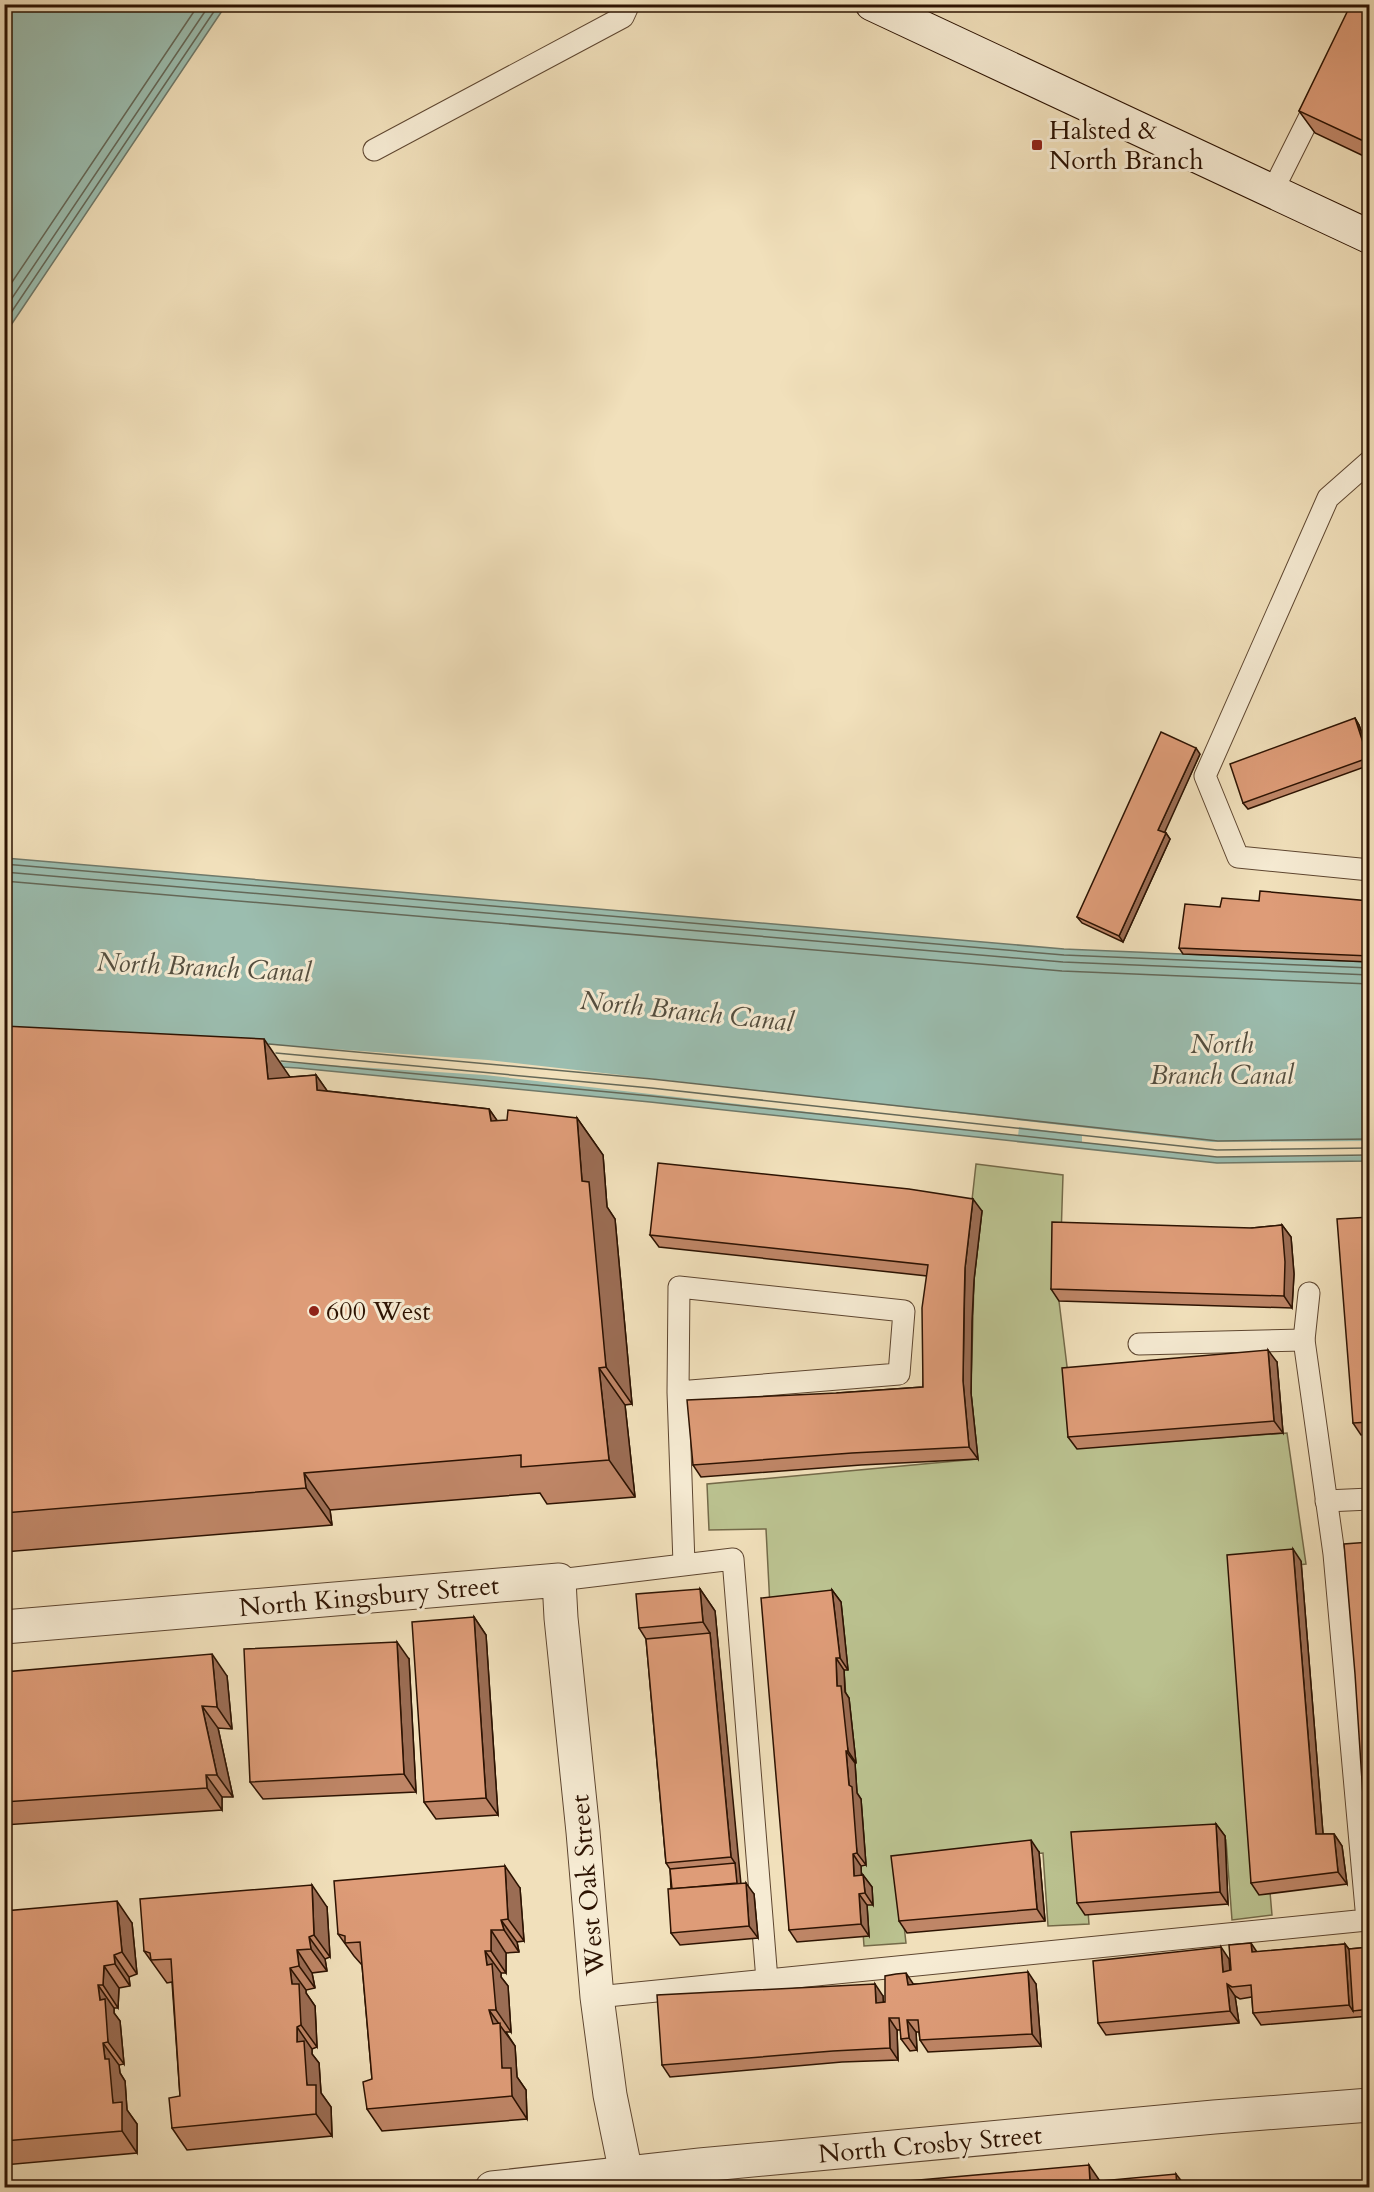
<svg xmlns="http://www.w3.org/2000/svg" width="1374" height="2192" font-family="Cardo,serif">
<rect width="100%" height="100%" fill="#f1e0bb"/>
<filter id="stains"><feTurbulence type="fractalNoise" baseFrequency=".00333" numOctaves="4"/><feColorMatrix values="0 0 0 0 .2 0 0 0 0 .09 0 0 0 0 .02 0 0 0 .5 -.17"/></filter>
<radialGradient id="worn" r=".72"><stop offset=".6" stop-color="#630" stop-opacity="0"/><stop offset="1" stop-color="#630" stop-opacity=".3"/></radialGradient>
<!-- green -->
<polygon fill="#bbc290" stroke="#746a49" stroke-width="1.5" points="976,1164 1063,1175 1059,1301 1077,1448 1287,1433 1306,1564 1242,1571 1272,1915 1232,1920 1226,1840 1083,1846 1089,1924 1048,1926 1043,1853 897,1863 906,1943 864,1946 839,1601 770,1607 766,1529 709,1530 707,1484 977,1459 971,1393 974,1280 971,1209"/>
<!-- water -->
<g fill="#9bbdaf" stroke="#6f796a" stroke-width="1.5">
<polygon points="5,4 226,5 5,334 4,5"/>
<polygon points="5,858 1064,949 1369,962 1369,1161 1217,1163 650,1102 298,1068 36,1053 5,1056"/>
</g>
<!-- pier -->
<polygon fill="#f1e0bb" points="34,1028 488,1060 1211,1142 1369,1141 1369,1156 1211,1157 1082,1142 1082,1135 1019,1127 1018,1136 485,1075 42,1047"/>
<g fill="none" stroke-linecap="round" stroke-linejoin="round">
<!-- shore -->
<g stroke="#646858" stroke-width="1.5">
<polyline points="4,294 199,4"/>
<polyline points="4,310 210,4"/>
<polyline points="4,323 219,4"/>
<polyline points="4,864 1064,955 1370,968"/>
<polyline points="4,872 1063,962 1370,975"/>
<polyline points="4,881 1062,971 1370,984"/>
<polyline points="269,1044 652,1079 1218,1141 1370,1139"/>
<polyline points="276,1053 651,1088 1217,1150 1370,1148"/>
<polyline points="281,1061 651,1096 1217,1157 1370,1155"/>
</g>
<!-- service casing -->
<g stroke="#5e4630" stroke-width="23">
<g id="service">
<polyline points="374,150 623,17 629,4"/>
<polyline points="1272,192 1320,96"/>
<polyline points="1370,461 1328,498 1205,776 1238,857 1370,870"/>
<polyline points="1139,1344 1304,1340"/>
<polyline points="678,1392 899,1374 904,1311 679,1287 678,1392 684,1564"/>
<polyline points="1326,1501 1370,1499"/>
<polyline points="559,1580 733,1559 767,1980"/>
<polyline points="597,1997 1367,1920 1334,1554 1304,1340 1309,1293"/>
</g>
</g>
<!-- minor casing -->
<g stroke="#5e4630" stroke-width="35">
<g id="minor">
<polyline points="4,1627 559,1580 561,1618 583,1832 597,1997 610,2095 629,2188"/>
<polyline points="492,2188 700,2165 1214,2117 1370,2105"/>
</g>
</g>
<!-- secondary casing -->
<g stroke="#2d1302" stroke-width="35">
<polyline id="secondary" points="872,4 1370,237"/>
</g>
<!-- service -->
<use href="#service" stroke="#f6ebd3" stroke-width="21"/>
<!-- minor -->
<use href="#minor" stroke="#f6ebd3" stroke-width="33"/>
<!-- secondary -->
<use href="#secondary" stroke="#f6ebd3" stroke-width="33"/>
</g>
<!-- wall -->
<g fill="#bf8667" stroke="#2d1302" stroke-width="1.5">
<polygon points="1370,4 1370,159 1315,133 1299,111"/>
<polygon points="1355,718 1359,725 1370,756 1370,765 1248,809 1243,803"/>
<polygon points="1200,754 1164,832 1166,833 1170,839 1123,942 1082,923 1077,917"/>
<polygon points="1259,901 1370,901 1370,962 1183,954 1179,948 1220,907"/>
<polygon points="4,1026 290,1077 316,1075 327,1091 489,1109 497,1121 577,1118 603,1155 607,1207 615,1219 632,1404 625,1405 635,1497 547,1504 540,1493 330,1510 332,1525 4,1552"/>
<polygon points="982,1211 974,1280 972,1321 971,1393 978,1459 861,1465 701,1477 693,1465 837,1393 923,1387 927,1276 659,1247 650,1235"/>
<polygon points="1370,1217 1370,1434 1361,1435 1353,1423"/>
<polygon points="1282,1225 1291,1237 1294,1274 1292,1308 1059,1301 1051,1289 1252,1228"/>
<polygon points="1277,1362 1283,1433 1077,1449 1068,1437"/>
<polygon points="1301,1561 1323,1834 1334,1834 1342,1846 1347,1884 1259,1895 1251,1883"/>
<polygon points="700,1589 715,1611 740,1883 754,1894 758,1938 680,1945 671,1933 671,1889 670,1869 666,1863 646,1639 639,1628"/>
<polygon points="832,1590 841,1602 848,1670 844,1670 845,1692 849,1698 856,1763 855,1763 857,1793 861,1799 866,1865 861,1866 861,1875 863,1875 872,1887 873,1905 867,1905 869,1936 797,1942 789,1930"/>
<polygon points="474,1617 486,1635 498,1815 436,1819 424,1802"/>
<polygon points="409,1659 416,1792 263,1799 250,1782"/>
<polygon points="4,1672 227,1676 232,1729 218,1728 233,1797 222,1797 222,1810 4,1825"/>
<polygon points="1216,1824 1225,1836 1228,1904 1085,1915 1077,1903"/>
<polygon points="1039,1852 1045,1921 907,1933 899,1921"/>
<polygon points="520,1888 524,1941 517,1942 519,1952 506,1953 506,1973 501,1973 501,1977 508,1986 511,2032 506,2032 515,2046 517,2077 526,2090 527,2119 382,2131 367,2109 372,2079 362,1965 354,1956 338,1934"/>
<polygon points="327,1907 330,1957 325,1959 327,1971 312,1973 315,1988 306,1990 306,1993 315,2006 317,2047 312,2049 312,2054 319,2063 321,2093 331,2107 332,2136 187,2150 172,2128 180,2096 172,1982 167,1983 144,1951"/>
<polygon points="4,1911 132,1923 137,1974 129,1977 130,1986 119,1988 118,2008 114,2008 114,2013 120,2021 124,2064 119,2065 120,2073 125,2081 127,2110 137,2124 137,2153 4,2165"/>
<polygon points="1345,1944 1349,1949 1370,1947 1370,2016 1261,2025 1253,2013 1252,1997 1240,1999 1235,1996 1239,2023 1106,2035 1098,2023 1229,1959 1230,1971 1257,1952"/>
<polygon points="914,1984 1036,1984 1041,2046 928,2052 920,2040 919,2032 916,2032 917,2050 910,2051 901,2039 901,2030 897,2030 898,2060 842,2062 670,2077 662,2065 883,1996 883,2002 885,2002"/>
</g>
<!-- shaded-wall -->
<g fill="#9b6d54" stroke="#2d1302" stroke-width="1.5">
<polygon points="1355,718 1359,725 1370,756 1370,761 1368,758"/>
<polygon points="1196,748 1200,754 1163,836 1158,830"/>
<polygon points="1166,833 1170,839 1123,942 1119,936"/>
<polygon points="264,1039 290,1077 294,1116 268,1079"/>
<polygon points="316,1075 342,1112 317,1090"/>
<polygon points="489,1109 515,1146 491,1121"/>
<polygon points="577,1118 603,1155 607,1207 615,1219 632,1404 606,1367 582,1181"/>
<polygon points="973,1199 982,1211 974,1280 972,1321 971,1393 978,1459 969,1447 963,1381 965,1268"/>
<polygon points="1282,1225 1291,1237 1294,1274 1292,1308 1284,1296"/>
<polygon points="1268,1350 1277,1362 1283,1433 1274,1421"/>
<polygon points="599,1368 625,1405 635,1497 609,1460"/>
<polygon points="304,1473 330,1510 332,1525 306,1488"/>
<polygon points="1293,1549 1301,1561 1324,1846 1316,1834"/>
<polygon points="700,1589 715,1611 742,1895 737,1889 735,1863 731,1857 710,1633 703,1622"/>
<polygon points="832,1590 841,1602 848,1670 840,1658"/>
<polygon points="474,1617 486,1635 498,1815 486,1798"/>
<polygon points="397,1642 409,1659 416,1792 404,1774"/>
<polygon points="212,1654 227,1676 232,1729 217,1707"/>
<polygon points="836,1658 844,1670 845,1692 849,1698 856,1763 848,1751 837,1686"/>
<polygon points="202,1706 218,1728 233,1797 217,1775"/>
<polygon points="846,1751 855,1763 857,1793 861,1799 866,1865 857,1853 849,1785"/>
<polygon points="206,1775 222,1797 222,1810 207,1788"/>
<polygon points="1216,1824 1225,1836 1228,1904 1220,1892"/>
<polygon points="1334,1834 1342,1846 1347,1884 1338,1872"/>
<polygon points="1031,1840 1039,1852 1045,1921 1037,1909"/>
<polygon points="853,1854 861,1866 862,1888 854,1876"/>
<polygon points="505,1866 520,1888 524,1941 508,1919"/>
<polygon points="863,1875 872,1887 873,1905 865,1893"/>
<polygon points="746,1883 754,1894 758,1938 749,1926"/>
<polygon points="312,1885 327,1907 330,1957 314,1935"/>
<polygon points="859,1894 867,1905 869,1936 861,1924"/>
<polygon points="117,1901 132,1923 137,1974 122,1952"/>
<polygon points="501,1920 517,1942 519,1952 504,1930"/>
<polygon points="491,1930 506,1953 506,1973 491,1951"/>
<polygon points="309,1937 325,1959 327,1971 311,1949"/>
<polygon points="1251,1943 1259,1955 1252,1952"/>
<polygon points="1345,1944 1353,1955 1353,2011 1349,2005"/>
<polygon points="1221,1947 1229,1959 1231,1984 1223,1972"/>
<polygon points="297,1950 312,1973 315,1988 299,1966"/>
<polygon points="485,1951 501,1973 501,1977 508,1986 511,2032 496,2010 487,1965"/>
<polygon points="114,1955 129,1977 130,1986 115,1964"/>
<polygon points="104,1966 119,1988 118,2008 103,1985"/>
<polygon points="290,1968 306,1990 306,1993 315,2006 317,2047 301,2025 292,1984"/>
<polygon points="1028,1972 1036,1984 1041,2046 1032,2034"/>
<polygon points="906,1973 914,1985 908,1985"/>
<polygon points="875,1984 883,1996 884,2015 876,2003"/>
<polygon points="1227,1984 1235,1996 1239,2023 1230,2011"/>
<polygon points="98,1985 114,2008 114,2013 120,2021 124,2064 108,2042 100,2000"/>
<polygon points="489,2010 515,2046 517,2077 526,2090 527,2119 512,2096 502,2068"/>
<polygon points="889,2018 897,2030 898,2060 890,2048"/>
<polygon points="907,2020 916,2032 917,2050 909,2038"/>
<polygon points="297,2027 312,2049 312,2054 319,2063 321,2093 331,2107 332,2136 316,2114 307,2085 297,2042"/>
<polygon points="103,2043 119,2065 120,2073 125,2081 127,2110 137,2124 137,2153 122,2131 113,2103 105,2059"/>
<polygon points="1089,2165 1104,2187 1090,2182"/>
<polygon points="1176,2174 1186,2187 1177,2187"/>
</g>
<!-- building -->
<g fill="#de9c78" stroke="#2d1302" stroke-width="1.5">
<polygon points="1351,4 1370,4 1370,144 1299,111"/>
<polygon points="1355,718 1368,758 1243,803 1230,764"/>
<polygon points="1161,732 1196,748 1158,830 1166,833 1119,936 1077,917"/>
<polygon points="1260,891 1370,901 1370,956 1179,948 1185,904 1220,907 1222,898 1259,901"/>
<polygon points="4,1026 264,1039 268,1079 316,1075 317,1090 489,1109 491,1121 507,1120 508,1110 577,1118 582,1181 589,1182 606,1367 599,1368 609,1460 521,1467 521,1455 304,1473 306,1488 4,1513"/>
<polygon points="658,1163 909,1189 973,1199 965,1268 964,1309 963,1381 969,1447 852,1453 693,1465 687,1400 837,1393 923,1387 922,1308 928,1265 650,1235"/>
<polygon points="1370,1217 1370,1422 1353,1423 1337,1219"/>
<polygon points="1052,1222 1252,1228 1282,1225 1285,1262 1284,1296 1051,1289"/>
<polygon points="1268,1350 1274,1421 1068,1437 1062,1368"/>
<polygon points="1370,1542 1370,1872 1368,1872 1355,1674 1344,1544"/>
<polygon points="1293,1549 1316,1834 1334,1834 1338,1872 1251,1883 1227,1555"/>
<polygon points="700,1589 703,1622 639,1628 636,1594"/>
<polygon points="832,1590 840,1658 836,1658 837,1686 841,1686 848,1751 846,1751 849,1785 852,1787 857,1853 853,1854 854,1876 863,1875 865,1893 859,1894 861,1924 789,1930 761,1598"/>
<polygon points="474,1617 486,1798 424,1802 412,1622"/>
<polygon points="710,1633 731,1857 666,1863 646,1639"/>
<polygon points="397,1642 404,1774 250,1782 244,1649"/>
<polygon points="212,1654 217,1707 202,1706 217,1775 206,1775 207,1788 4,1802 4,1672"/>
<polygon points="1216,1824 1220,1892 1077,1903 1071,1832"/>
<polygon points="1031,1840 1037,1909 899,1921 891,1856"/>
<polygon points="735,1863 737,1883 672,1889 670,1869"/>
<polygon points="505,1866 508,1919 501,1920 504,1930 491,1930 491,1951 485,1951 487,1965 492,1964 496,2010 489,2010 493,2024 500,2023 502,2068 511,2068 512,2096 367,2109 363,2082 372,2079 360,1942 345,1943 345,1936 338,1934 334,1881"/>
<polygon points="746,1883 749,1926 671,1933 668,1889"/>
<polygon points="312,1885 314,1935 309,1937 311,1949 297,1950 299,1966 290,1968 292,1984 299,1984 301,2025 297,2027 297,2042 304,2041 307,2085 316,2085 316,2114 172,2128 169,2098 180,2096 171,1959 151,1960 150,1953 144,1951 140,1899"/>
<polygon points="117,1901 122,1952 114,1955 115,1964 104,1966 103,1985 98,1985 100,2000 105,1999 108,2042 103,2043 105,2059 109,2059 113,2103 122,2102 122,2131 4,2141 4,1911"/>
<polygon points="1251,1943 1252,1952 1345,1944 1349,2005 1253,2013 1251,1985 1232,1987 1227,1984 1230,2011 1098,2023 1093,1961 1221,1947 1223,1972 1231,1970 1229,1945"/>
<polygon points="1370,1947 1370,2009 1353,2011 1349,1949"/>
<polygon points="1028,1972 1032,2034 920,2040 918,2020 907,2020 909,2038 901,2039 899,2018 889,2018 890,2048 833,2051 662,2065 657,1995 875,1984 876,2003 885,2002 885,1976 896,1974 906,1973 908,1985"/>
<polygon points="1089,2165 1090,2182 1176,2174 1177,2187 874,2187 874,2184"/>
</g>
<!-- markers -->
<g fill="#8f2418" stroke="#f6ebd3" stroke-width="2">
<rect x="1031" y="139" width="12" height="12" rx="3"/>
<circle cx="314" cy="1311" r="6"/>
</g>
<g text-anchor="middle" stroke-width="6" stroke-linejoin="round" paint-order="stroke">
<!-- poi labels -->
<g font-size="26" fill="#2d1302" stroke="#f6ebd3" text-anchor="start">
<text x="1049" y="139">Halsted &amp;<tspan x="1049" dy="30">North Branch</tspan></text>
<text x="326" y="1320">600 West</text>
</g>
<!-- street labels -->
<g font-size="26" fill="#2d1302" stroke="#f6ebd3">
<text transform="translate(369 1596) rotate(-5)" y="9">North Kingsbury Street</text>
<text transform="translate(587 1885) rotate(-95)" y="9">West Oak Street</text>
<text transform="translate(930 2144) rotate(-5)" y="9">North Crosby Street</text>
</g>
<!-- water labels -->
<g font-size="27" font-style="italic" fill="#544e3f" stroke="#f6ebd3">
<text transform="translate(204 967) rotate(3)" y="9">North Branch Canal</text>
<text transform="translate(687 1011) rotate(6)" y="9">North Branch Canal</text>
<text x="1222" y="1053">North<tspan x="1222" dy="31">Branch Canal</tspan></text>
</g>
</g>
<!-- margin -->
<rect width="1374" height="2192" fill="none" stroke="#f1e0bb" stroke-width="24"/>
<rect x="6" y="6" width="1362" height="2180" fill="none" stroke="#2d1302" stroke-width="3"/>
<rect x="12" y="12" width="1350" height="2168" fill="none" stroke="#2d1302" stroke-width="1.5"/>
<rect width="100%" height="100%" filter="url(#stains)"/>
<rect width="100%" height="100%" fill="url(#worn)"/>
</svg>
